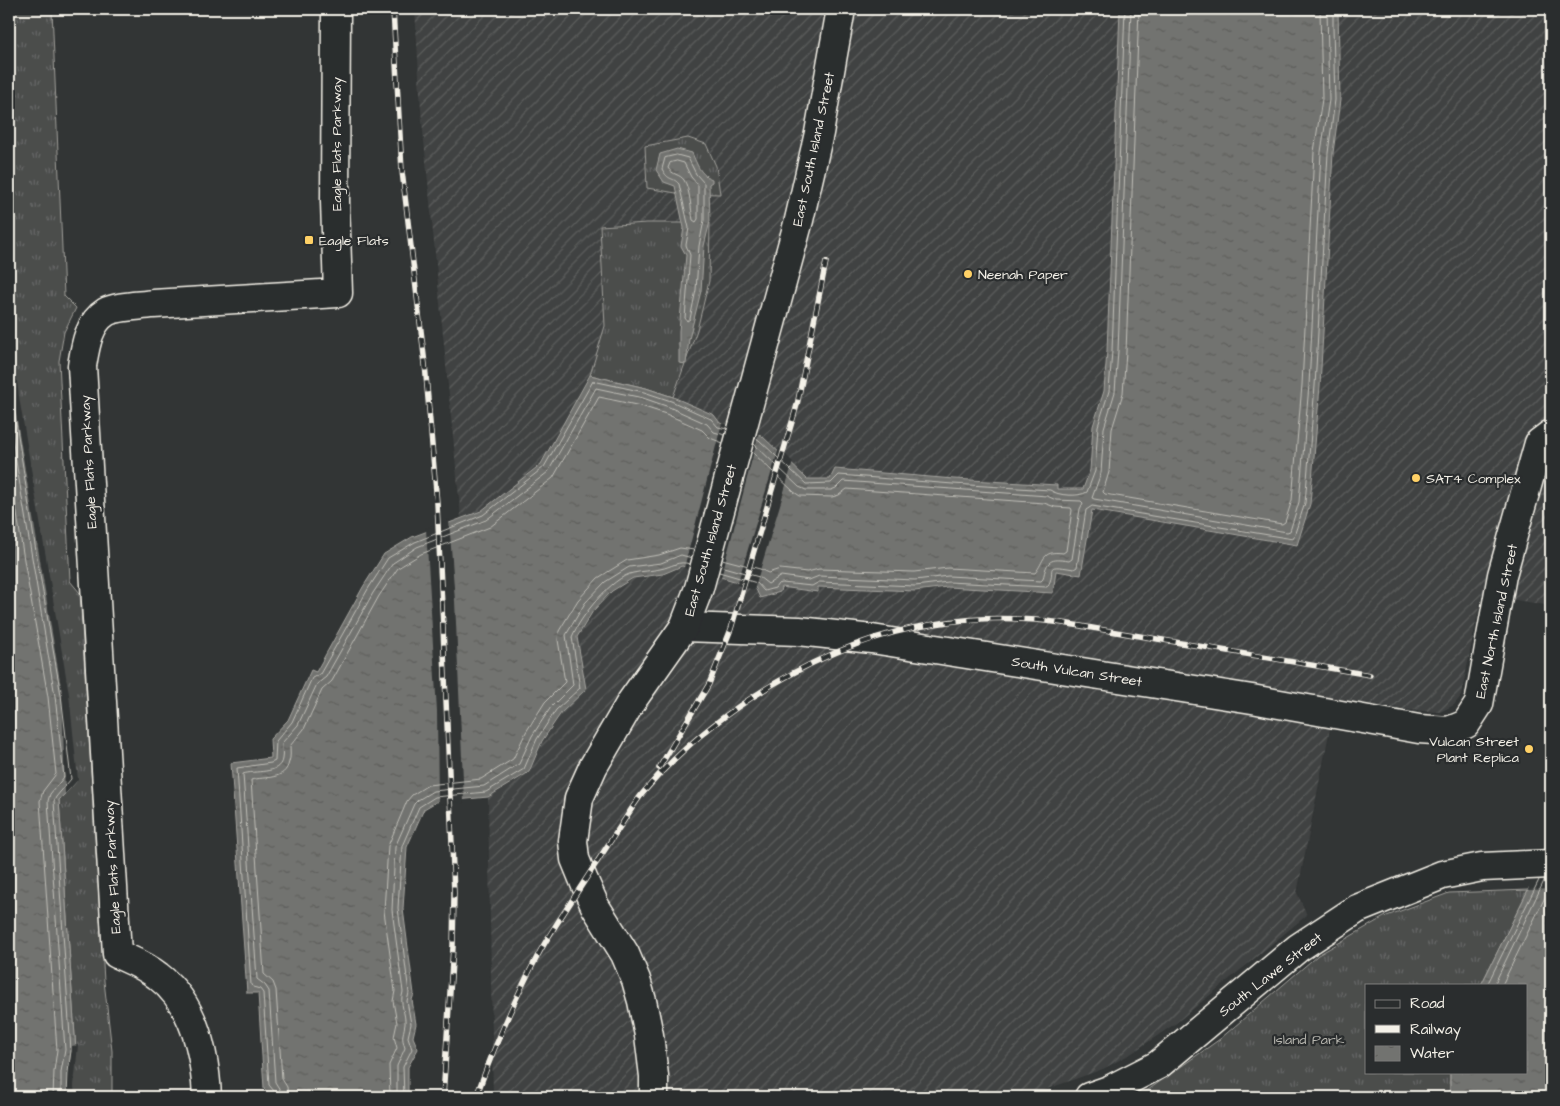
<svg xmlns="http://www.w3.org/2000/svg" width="1560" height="1106" font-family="'Architects Daughter',sans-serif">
<defs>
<pattern id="industrial-furrows" width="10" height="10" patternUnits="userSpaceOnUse" patternTransform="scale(1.25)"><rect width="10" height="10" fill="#404242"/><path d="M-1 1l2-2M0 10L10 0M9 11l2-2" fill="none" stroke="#5c5e5d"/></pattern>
<pattern id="grass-tufts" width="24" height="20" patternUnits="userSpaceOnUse" patternTransform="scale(1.25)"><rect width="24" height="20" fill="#4b4d4c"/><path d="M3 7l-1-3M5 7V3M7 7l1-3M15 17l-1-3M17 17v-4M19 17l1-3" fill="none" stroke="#666766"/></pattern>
<pattern id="water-ripples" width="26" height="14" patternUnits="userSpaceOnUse" patternTransform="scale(1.25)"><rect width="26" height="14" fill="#727370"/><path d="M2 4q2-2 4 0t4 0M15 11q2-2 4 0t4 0" fill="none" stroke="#5e5e5b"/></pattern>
</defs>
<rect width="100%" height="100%" fill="#323535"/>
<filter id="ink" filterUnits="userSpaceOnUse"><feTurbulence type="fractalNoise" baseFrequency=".02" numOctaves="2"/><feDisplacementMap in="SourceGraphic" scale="10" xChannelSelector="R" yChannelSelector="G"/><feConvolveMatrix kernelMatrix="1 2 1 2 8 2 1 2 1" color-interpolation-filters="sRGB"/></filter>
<g filter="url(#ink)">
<!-- industrial -->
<g fill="url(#industrial-furrows)">
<polygon points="415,9 1120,9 1107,351 1104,391 1093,426 1090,470 1083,489 1057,489 1056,485 954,479 836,469 830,479 806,479 761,435 720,423 590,375 541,464 481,511 461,518 421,110"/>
<polygon points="1338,9 1551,9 1551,606 1482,594 1461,696 1454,705 1440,712 1405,710 1336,698 1297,893 1307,915 1176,1023 1132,1053 1103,1069 1036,1093 1009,1097 493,1097 488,797 529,772 542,741 561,713 586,689 577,637 593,611 612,591 633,578 663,574 682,566 703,573 817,592 818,587 915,591 947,587 1052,593 1056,570 1081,574 1091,510 1297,545 1310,504 1320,386 1333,153 1340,100"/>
</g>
<!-- grass -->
<g fill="url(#grass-tufts)" stroke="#a09f9a">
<polygon points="9,9 52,9 64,296 76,308 64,332 59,361 70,581 80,593 104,981 112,1051 112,1097 72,1097 76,1051 59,800 76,782 9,338"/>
<polygon points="688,138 706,144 716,166 720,194 676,193 647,188 645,146"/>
<polygon points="647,223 710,223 709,281 697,330 673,397 646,388 590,375 605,326 600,226"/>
<polygon points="1528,890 1481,985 1366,985 1366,1072 1450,1072 1450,1091 1430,1097 1131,1097 1148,1090 1220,1039 1318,955 1384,917 1449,893"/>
</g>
<!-- water -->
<g fill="url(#water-ripples)" stroke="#a6a5a0">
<polygon points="1120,9 1338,9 1340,100 1333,153 1320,386 1310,504 1297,545 1092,510 1081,575 1056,571 1053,593 947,587 915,591 818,587 818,592 781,587 780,592 760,598 755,587 682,566 663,574 633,578 612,591 593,611 577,637 586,689 561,713 542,741 529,772 488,797 436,802 424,809 407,847 403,909 414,994 412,1000 416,1024 413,1037 418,1049 408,1067 408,1097 269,1097 269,1093 264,1088 258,993 247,993 231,763 271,758 270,739 288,720 311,670 316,672 363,587 384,554 412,537 481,511 541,464 590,375 646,388 673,397 714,415 720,423 761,435 807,479 830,479 835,469 954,479 1057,485 1057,489 1083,489 1090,470 1093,426 1104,391 1107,351"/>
<path d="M677,149L692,153C697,164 700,175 712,179V182L709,184L710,221L704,246L701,291L689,339L686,364L679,363V331L686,255L681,246L684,228L675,186L664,182L656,170L660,154Z"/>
<polygon points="9,338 76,782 59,800 76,1051 72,1097 9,1097"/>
<polygon points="1551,839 1551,1097 1430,1097 1450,1091 1450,1072 1526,1072 1526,985 1481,985 1528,890"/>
</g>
<!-- pier -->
<g fill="#323535">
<polygon points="9,336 11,338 20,403 69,694 78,780 65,794 62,693 9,372"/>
<polygon points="722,423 759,432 721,578 684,568"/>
<polygon points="779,448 793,462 754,590 737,585"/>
<polygon points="449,520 455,601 464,802 438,804 437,711 426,529"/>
<polygon points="1551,836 1551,889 1528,890 1531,878 1549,838"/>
<polygon points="78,1045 74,1086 75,1097 67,1097 67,1082 72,1046"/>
</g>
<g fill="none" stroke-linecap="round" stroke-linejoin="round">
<!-- shore -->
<g stroke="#c0bfb8" stroke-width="1">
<polyline points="1131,9 1118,351 1115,392 1104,428 1101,473 1092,498 1094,499 1287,532 1290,531 1299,502 1309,385 1321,152 1329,100 1327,9"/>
<polyline points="1139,9 1126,352 1123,393 1112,429 1109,472 1103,492 1105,494 1282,524 1285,522 1292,500 1302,385 1314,152 1322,99 1320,9"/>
<path d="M677,155L688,158L696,174L704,183V220L699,246L696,290L690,319L687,321L685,318L690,255L686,245L689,228L679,184C672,176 669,182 662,169L665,158Z"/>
<path d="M677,161L684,163L691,177L698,185V219L696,222L693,220C691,210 690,189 684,180C680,174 672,175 668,168L670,163Z"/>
<polyline points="9,377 37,558 61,695 71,779 56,797 54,801 71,1051 68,1072 67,1097"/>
<polyline points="9,419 55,696 64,777 50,794 48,801 65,1050 61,1072 61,1097"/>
<path d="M755,438L759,440L806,484L831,483L839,475L953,484L1050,490C1058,496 1079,497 1087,492L1095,471L1098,426L1109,391L1112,351L1125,9"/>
<polyline points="9,461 24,560 48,697 56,774 43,791 40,801 57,1050 54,1071 53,1097"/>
<path d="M722,559L760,569L768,573L780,569L807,572L819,569L914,572L948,568L1035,573C1045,561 1041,550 1063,553L1066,551L1072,510L1071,508L1055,507L1044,503L847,489L839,495L832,497L800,496L794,492L752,452"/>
<path d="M720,566L759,577L768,584L781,576L809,580L819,576L915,580L948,576L1041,581L1043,579C1047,560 1050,558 1069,561L1072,559L1080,509L1083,503L1081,501L1056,500L1047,496L843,481L836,488L831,490H806L799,487L754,444"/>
<path d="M719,572L757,583L764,591L775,588L778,584L782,583L812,586L819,582L915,586L948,582L1047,587C1059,570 1039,563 1074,569L1077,567L1086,510L1092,506L1293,539L1305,503L1315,386L1328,153L1335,100L1333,28V9"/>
<polyline points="1487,985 1539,880"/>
<polyline points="1494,985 1545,879"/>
<polyline points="1502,985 1551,885"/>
<polyline points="274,1097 274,1091 269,1085 263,993 260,989 253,987 251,985 237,768 271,763 275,761 276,741 292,722 312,678 320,674 368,589 388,558 415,542 483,515 544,467 593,381 644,392 671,401 711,419 718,427 727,429"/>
<path d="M280,1097V1090L275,1082L269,991L265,985L257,979L243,774C254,770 280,775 282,759C283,754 282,748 282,743L298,725L317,684L326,677L373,593L393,563L417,547L486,520L548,472L596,388L643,398L669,407L707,424L714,432L725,435"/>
<path d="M288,1097L287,1087L282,1079L276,990L273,982L264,974L251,780C265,776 285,781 289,762C291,757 290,751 290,746L304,729L322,690L332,681L379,596L398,568L421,554L490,527L553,478L599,397L641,406L666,414L702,430L710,438L723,443"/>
<polyline points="390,1097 389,1065 397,1048 394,1037 397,1023 393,1001 395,991 384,911 388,846 407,801 412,795 428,785 481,779 513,759 526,732 545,702 565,682 558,640 559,631 578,600 598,578 627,560 659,555 680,548 694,550"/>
<path d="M397,1097V1066L405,1048C401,1035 403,1037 405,1024C406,1013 399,1004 403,992L392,910L395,847L414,804L418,800L433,791L484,786L519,764L532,736L551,707L573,685L566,635L585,603L605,582L629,567L661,563L681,555L692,558"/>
<path d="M404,1097L403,1067L412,1049L408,1037L411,1024L407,1001L409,993L398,908L402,846L419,807L435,797L486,792L524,769L537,739L556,710L580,688L572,637C580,617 612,577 633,573C642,571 651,571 660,569C672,567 678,560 690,564"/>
</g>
<!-- minor casing -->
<g stroke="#f4f1e8" stroke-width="31">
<g id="minor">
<polyline points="684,627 799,631 872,639 1252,699 1419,729 1449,731 1466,724 1479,704 1502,575 1539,443 1551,434"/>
<path d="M207,1097C205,1053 195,1004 158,976C146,966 130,960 117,954L82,366C85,348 88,323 106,312C116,306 140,306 153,304L338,293L335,201L336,9"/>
<polyline points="654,1097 654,1076 649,1035 642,1001 636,980 625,954 595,906 584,881 575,859 573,841 579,798 593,767 631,702 684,627 699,588 799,220 819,133 841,9"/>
</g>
</g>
<!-- secondary casing -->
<g stroke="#f4f1e8" stroke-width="31">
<polyline id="secondary" points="1089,1097 1109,1090 1158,1065 1298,948 1357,909 1442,875 1482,867 1551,864"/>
</g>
<!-- minor -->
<use href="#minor" stroke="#2a2d2e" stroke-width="28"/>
<!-- secondary -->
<use href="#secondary" stroke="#2a2d2e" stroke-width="28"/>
<!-- rail casing -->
<g stroke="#f4f1e8" stroke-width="5.5">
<g id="rail">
<polyline points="393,9 402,171 425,364 437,503 443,627 454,893 453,947 443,1097"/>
<polyline points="659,768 709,684 731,629 797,405 826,262"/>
<path d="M476,1097C493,1050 513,1002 537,957C549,934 564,913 578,891C593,868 608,845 623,822C629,813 635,803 642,794C711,711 827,640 935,624C977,617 1021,617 1063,623L1370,675"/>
</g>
</g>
<!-- rail -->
<use href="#rail" stroke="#2a2d2e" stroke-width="4" stroke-dasharray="11" stroke-linecap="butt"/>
</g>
</g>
<!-- markers -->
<g fill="#ffd166" stroke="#2a2d2e" stroke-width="2">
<rect x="304" y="235" width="10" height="10" rx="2.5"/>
<circle cx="968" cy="274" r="5"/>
<circle cx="1416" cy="478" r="5"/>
<circle cx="1529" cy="749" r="5"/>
</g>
<g text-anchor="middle" stroke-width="4.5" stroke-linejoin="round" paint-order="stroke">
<!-- street labels -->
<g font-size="14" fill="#f4f1e8" stroke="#2a2d2e">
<text transform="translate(336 144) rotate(-90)" y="5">Eagle Flats Parkway</text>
<text transform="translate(813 149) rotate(-78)" y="5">East South Island Street</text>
<text transform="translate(88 462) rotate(-93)" y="5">Eagle Flats Parkway</text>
<text transform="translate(710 540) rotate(-74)" y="5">East South Island Street</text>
<text transform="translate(1496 621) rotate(-78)" y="5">East North Island Street</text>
<text transform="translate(1077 671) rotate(9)" y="5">South Vulcan Street</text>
<text transform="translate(112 867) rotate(-93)" y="5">Eagle Flats Parkway</text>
<text transform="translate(1270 974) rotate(-38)" y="5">South Lawe Street</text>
</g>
<!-- poi labels -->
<g font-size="14" fill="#f4f1e8" stroke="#2a2d2e" text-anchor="start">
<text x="319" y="245">Eagle Flats</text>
<text x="978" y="279">Neenah Paper</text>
<text x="1426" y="483">SAT4 Complex</text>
<text x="1519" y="746" text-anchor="end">Vulcan Street<tspan x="1519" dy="16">Plant Replica</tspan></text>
</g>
<!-- park labels -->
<g font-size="14" fill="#b9b8b1" stroke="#2a2d2e">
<text x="1309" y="1044">Island Park</text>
</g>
</g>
<!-- margin -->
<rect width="1560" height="1106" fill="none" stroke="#2a2d2e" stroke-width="30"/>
<rect x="15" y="15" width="1530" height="1076" fill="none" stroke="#f4f1e8" stroke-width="2" filter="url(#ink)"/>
<!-- legend -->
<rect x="1365" y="984" width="162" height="90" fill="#2a2d2e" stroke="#7b7b78"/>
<rect x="1375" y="1000" width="25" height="8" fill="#2a2d2e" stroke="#7b7b78"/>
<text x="1410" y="1008" font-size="15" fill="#f4f1e8">Road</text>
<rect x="1375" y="1025" width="25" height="8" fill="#f4f1e8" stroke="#7b7b78"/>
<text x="1410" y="1034" font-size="15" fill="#f4f1e8">Railway</text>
<rect x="1375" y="1046" width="25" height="15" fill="url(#water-ripples)" stroke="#7b7b78"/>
<text x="1410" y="1058" font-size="15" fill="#f4f1e8">Water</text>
</svg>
